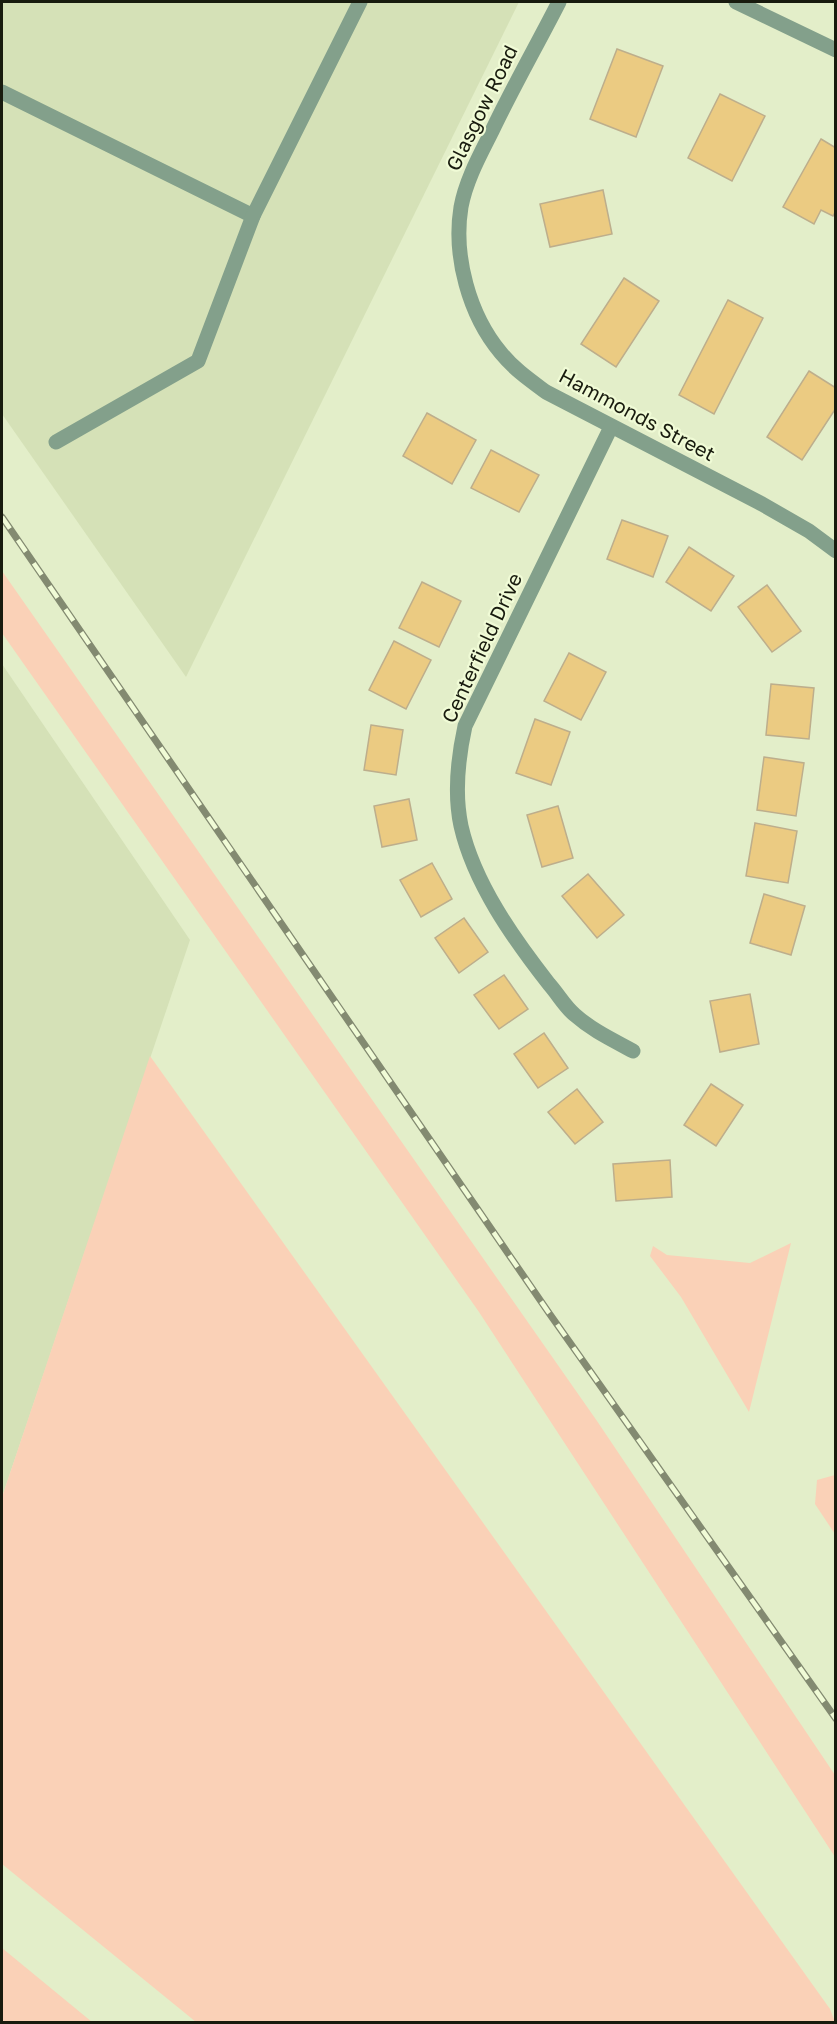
<svg xmlns="http://www.w3.org/2000/svg" width="837" height="2024" font-family="'Golos Text',sans-serif">
<rect width="100%" height="100%" fill="#e3eec9"/>
<!-- built -->
<g fill="#d5e1b7">
<polygon points="2,2 519,2 186,677 2,414"/>
<polygon points="2,664 190,940 2,1497"/>
</g>
<!-- green -->
<g fill="#fad1b7">
<polygon points="2,571 597,1421 835,1775 835,1857 479,1312 2,633"/>
<polygon points="150,1056 830,2009 835,2022 196,2022 2,1864 2,1497"/>
<polygon points="791,1243 749,1412 681,1297 650,1256 653,1246 667,1255 750,1263"/>
<polygon points="835,1475 836,1475 835,1534 815,1504 817,1480"/>
<polygon points="2,1948 92,2022 2,2022"/>
</g>
<!-- building -->
<g fill="#ebcb82" stroke="#bdae8c" stroke-width="1.5">
<polygon points="617,49 663,66 636,137 590,119"/>
<polygon points="720,94 765,116 732,181 688,158"/>
<polygon points="821,139 836,148 836,211 833,216 821,210 814,224 783,207"/>
<polygon points="603,190 612,234 550,247 540,204"/>
<polygon points="624,278 659,301 616,367 581,344"/>
<polygon points="728,300 763,318 714,414 679,395"/>
<polygon points="809,371 836,388 836,408 802,460 767,437"/>
<polygon points="427,413 476,440 452,484 403,456"/>
<polygon points="491,450 539,475 519,512 471,488"/>
<polygon points="622,520 668,536 653,577 607,559"/>
<polygon points="689,547 734,576 711,611 666,582"/>
<polygon points="422,582 461,601 439,647 399,628"/>
<polygon points="767,585 801,631 772,652 738,607"/>
<polygon points="394,641 431,660 406,709 369,690"/>
<polygon points="569,653 606,672 581,720 544,701"/>
<polygon points="771,684 814,688 809,739 766,735"/>
<polygon points="535,719 570,732 551,785 516,773"/>
<polygon points="371,725 403,730 396,775 364,770"/>
<polygon points="764,757 804,763 796,816 757,810"/>
<polygon points="409,799 417,840 382,847 374,806"/>
<polygon points="558,806 573,858 542,867 527,815"/>
<polygon points="755,823 797,831 788,883 746,876"/>
<polygon points="432,863 452,899 421,917 400,880"/>
<polygon points="588,874 624,915 597,938 562,896"/>
<polygon points="764,894 805,906 791,955 750,943"/>
<polygon points="464,918 488,952 459,973 435,938"/>
<polygon points="504,975 528,1009 499,1029 474,995"/>
<polygon points="750,994 759,1044 720,1052 710,1001"/>
<polygon points="544,1033 568,1068 538,1088 514,1054"/>
<polygon points="711,1084 743,1105 716,1146 684,1125"/>
<polygon points="577,1089 603,1122 575,1144 548,1112"/>
<polygon points="670,1160 672,1197 616,1201 613,1164"/>
</g>
<g fill="none" stroke-linecap="round" stroke-linejoin="round">
<!-- minor -->
<g stroke="#83a08b" stroke-width="15">
<path d="M559,2C537,45 513,87 492,131C480,155 466,180 461,207C453,256 469,315 501,353C514,369 530,380 546,392L762,504L809,531L836,551"/>
<polyline points="736,2 836,50"/>
<polyline points="2,92 253,216"/>
<path d="M611,427L465,726C458,758 454,793 461,826C474,883 513,938 549,984C558,994 565,1007 575,1015C593,1031 613,1040 633,1051"/>
<polyline points="56,442 198,361 253,216 360,2"/>
</g>
<!-- rail casing -->
<g stroke="#838a71" stroke-width="7">
<polyline id="rail" points="2,517 549,1313 836,1719"/>
</g>
<!-- rail -->
<use href="#rail" stroke="#f0fbd6" stroke-width="4.5" stroke-dasharray="14" stroke-linecap="butt"/>
</g>
<g text-anchor="middle" stroke-width="4.5" stroke-linejoin="round" paint-order="stroke">
<!-- street labels -->
<g font-size="20" fill="#181b0e" stroke="#f0fbd6">
<text transform="translate(482 108) rotate(-64)" y="7">Glasgow Road</text>
<text transform="translate(637 415) rotate(28)" y="7">Hammonds Street</text>
<text transform="translate(482 648) rotate(-65)" y="7">Centerfield Drive</text>
</g>
</g>
<!-- border -->
<rect width="837" height="2024" fill="none" stroke="#181b0e" stroke-width="6"/>
</svg>
